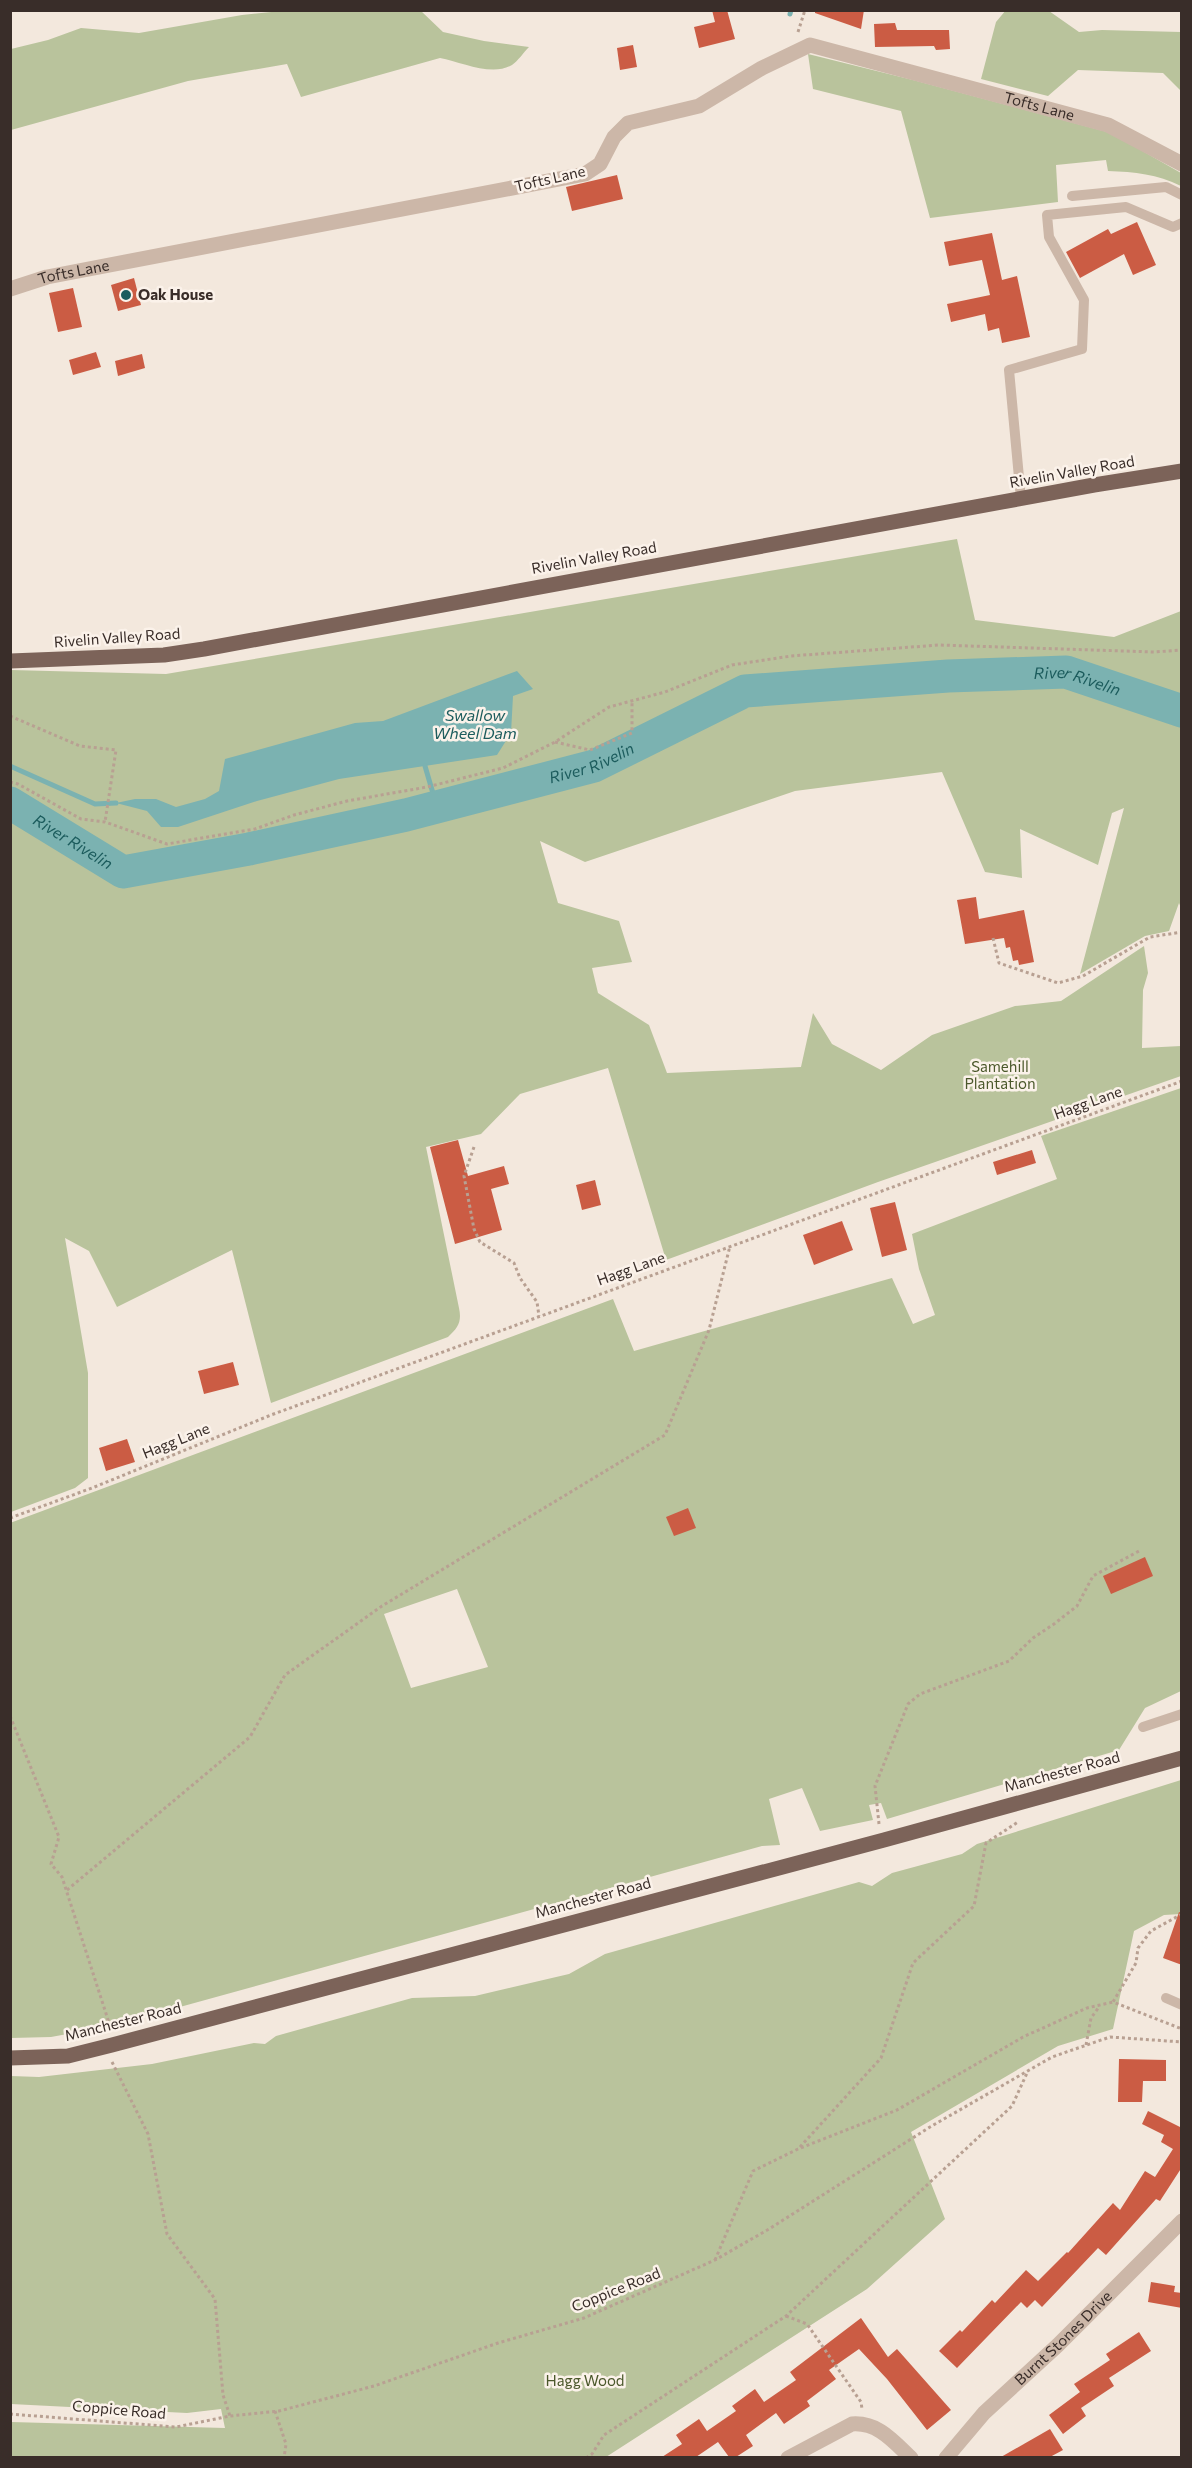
<svg xmlns="http://www.w3.org/2000/svg" width="1192" height="2468" font-family="Commissioner,sans-serif">
<rect width="100%" height="100%" fill="#f3e8dd"/>
<!-- green -->
<g fill="#b9c39c" fill-rule="evenodd">
<path d="M291,10L421,11L443,32L484,41L529,47C524,52 518,61 512,65C492,77 461,62 440,58L301,97L287,64L188,81L11,130V49L48,40L81,28L139,33L242,15Z"/>
<polygon points="1006,10 1049,11 1079,32 1102,30 1181,32 1181,91 1163,73 1078,70 1048,96 981,79 996,22"/>
<path d="M808,54L913,80L1111,133L1181,173V186C1157,174 1135,172 1108,171L1106,160L1056,165L1058,202L930,218L901,111L813,89Z"/>
<path d="M957,539L975,620L1114,637L1181,611V908L1179,903L1169,931L1145,936L1080,974L1124,808L1112,813L1098,865L1020,829L1022,878L985,872L942,772L795,791L585,862L540,841L558,903L619,921L632,962L592,968L598,993L649,1025L667,1073L801,1067L813,1013L832,1044L881,1070L932,1035L1015,1006L1061,1001L1144,946L1148,973L1143,990L1142,1048L1181,1046V1076L878,1182L666,1260L608,1068L520,1094L481,1134L426,1147L459,1308C462,1322 458,1328 448,1337L271,1403L232,1250L117,1307L89,1251L65,1238L88,1373V1478L75,1488L11,1512V670L166,674Z"/>
<path d="M1181,1088V1691L1145,1708L1119,1750L887,1819L881,1803L869,1805L873,1820L820,1831L802,1788L769,1799L780,1845L762,1846L111,2026L51,2037L11,2038L10,1523L613,1299L634,1351L892,1278L913,1324L935,1315L919,1269L912,1234L1057,1179L1041,1136ZM457,1589L488,1667L411,1688L384,1614Z"/>
<polygon points="1181,1780 1181,1914 1164,1915 1134,1931 1113,2029 1058,2046 911,2132 945,2219 867,2289 606,2457 11,2458 11,2422 225,2428 221,2409 187,2413 11,2404 11,2076 39,2077 152,2064 254,2043 265,2044 276,2036 412,1998 475,1996 569,1974 605,1954 859,1882 872,1886 892,1873 962,1854 977,1844"/>
</g>
<!-- water -->
<polygon fill="#7bb2b1" points="517,671 533,689 513,696 511,733 497,755 339,779 257,801 178,827 161,827 147,811 116,803 135,799 156,799 176,807 205,799 219,791 225,759 355,723 383,721"/>
<g fill="none" stroke-linecap="round" stroke-linejoin="round">
<!-- stream -->
<g stroke="#7bb2b1" stroke-width="5">
<polyline points="790,14 791,10"/>
<polyline points="10,766 95,804 116,803"/>
<polyline points="425,766 437,807"/>
</g>
<!-- river -->
<path stroke="#7bb2b1" stroke-width="33" id="s1" d="M10,803L123,872L249,849L406,815L594,766L745,691L948,676L1066,672L1182,711"/>
</g>
<!-- building -->
<g fill="#cb5c44">
<polygon points="712,10 727,10 735,39 699,48 694,27 715,22"/>
<polygon points="815,10 864,10 861,29 815,13"/>
<polygon points="895,23 897,30 949,30 950,49 936,50 934,46 875,47 874,24"/>
<polygon points="633,45 637,67 620,70 617,48"/>
<polygon points="617,175 623,199 572,211 566,187"/>
<polygon points="1137,222 1156,265 1133,275 1124,254 1080,278 1066,252 1108,229 1111,234"/>
<polygon points="992,233 1002,280 1017,276 1030,337 1002,343 999,328 988,331 985,314 951,322 947,304 990,295 982,260 949,266 944,242"/>
<polygon points="134,278 141,305 118,311 111,285"/>
<polygon points="73,288 82,327 58,332 49,293"/>
<polygon points="96,352 101,367 73,375 69,360"/>
<polygon points="142,354 145,368 118,376 115,361"/>
<polygon points="976,897 979,919 1024,910 1034,962 1019,965 1018,960 1013,961 1010,947 1006,948 1004,938 965,944 957,900"/>
<polygon points="458,1140 468,1176 504,1166 509,1184 491,1189 502,1230 455,1244 430,1147"/>
<polygon points="1032,1150 1036,1163 997,1175 993,1162"/>
<polygon points="595,1180 601,1205 582,1210 576,1185"/>
<polygon points="895,1202 907,1250 882,1257 870,1208"/>
<polygon points="842,1221 853,1250 814,1265 803,1235"/>
<polygon points="233,1362 239,1385 204,1394 198,1371"/>
<polygon points="127,1439 135,1462 106,1471 99,1448"/>
<polygon points="688,1508 696,1528 674,1536 666,1517"/>
<polygon points="1145,1557 1153,1576 1111,1594 1103,1576"/>
<polygon points="1179,1912 1182,1913 1182,1965 1163,1958"/>
<polygon points="1119,2059 1166,2060 1166,2081 1143,2081 1142,2102 1118,2102"/>
<polygon points="1148,2111 1182,2128 1182,2167 1160,2201 1156,2199 1106,2255 1098,2248 1042,2307 1035,2300 1027,2308 1021,2302 957,2368 939,2351 960,2330 962,2332 992,2300 995,2303 1026,2270 1038,2281 1067,2252 1068,2253 1113,2203 1120,2210 1145,2171 1155,2177 1173,2149 1161,2142 1164,2135 1142,2124"/>
<polygon points="1151,2282 1175,2286 1174,2292 1182,2293 1182,2308 1148,2302"/>
<polygon points="861,2318 888,2357 897,2349 951,2410 927,2430 887,2379 859,2349 829,2370 836,2379 807,2401 810,2406 784,2424 776,2413 746,2435 753,2446 736,2457 729,2457 718,2442 696,2457 662,2457 682,2444 676,2435 699,2419 707,2431 736,2411 732,2406 755,2389 764,2402 796,2380 790,2372"/>
<polygon points="1139,2332 1151,2351 1109,2378 1114,2386 1081,2408 1086,2416 1063,2434 1049,2415 1080,2392 1074,2384 1110,2360 1106,2354"/>
<polygon points="1050,2429 1063,2450 1050,2457 1001,2457"/>
</g>
<g fill="none" stroke-linecap="round" stroke-linejoin="round">
<!-- path -->
<g stroke="#b8a092" stroke-width="3" stroke-dasharray="3 3" stroke-linecap="butt">
<polyline points="798,32 805,10"/>
<polyline points="10,716 80,746 116,750 105,822"/>
<polyline points="555,742 590,750 632,733 632,701"/>
<polyline points="10,782 18,784 81,819 105,822 167,844 255,829 294,815 347,801 427,787 503,768 555,742 609,707 665,692 732,665 791,656 939,645 1154,652 1182,650"/>
<polyline points="993,938 999,963 1058,983 1083,976 1150,937 1182,932"/>
<polyline points="474,1147 464,1176 474,1229 480,1242 514,1263 520,1278 537,1302 539,1316"/>
<polyline points="10,1518 92,1488 271,1415 1182,1081"/>
<polyline points="10,1716 59,1837 51,1864 62,1877 111,2029"/>
<polyline points="879,1824 875,1786 908,1704 920,1694 1009,1661 1033,1638 1054,1624 1077,1606 1093,1576 1139,1551"/>
<polyline points="67,1890 250,1737 285,1675 382,1606 665,1435 709,1330 730,1246"/>
<polyline points="1182,1914 1151,1931 1138,1948 1136,1963 1113,2002 1182,2029"/>
<polyline points="1086,2045 1091,2018 1099,2007"/>
<polyline points="112,2062 148,2134 167,2234 215,2299 223,2395 230,2416"/>
<polyline points="800,2147 881,2058 913,1963 974,1906 986,1843 1018,1822"/>
<polyline points="715,2260 753,2171 798,2149 897,2110 1023,2037 1087,2008 1113,2002"/>
<polyline points="786,2316 807,2324 861,2402 862,2409"/>
<polyline points="275,2411 286,2444 284,2458"/>
<polyline points="10,2414 176,2427 230,2416 279,2411 374,2386 498,2343 584,2318 715,2260 769,2229 930,2127 1052,2057 1110,2037 1182,2042"/>
<polyline points="586,2458 592,2454 604,2435 786,2316 1012,2106 1027,2073"/>
</g>
<!-- lane -->
<g stroke="#ccb7a8" stroke-width="10">
<polyline points="1072,196 1166,187 1182,195"/>
<polyline points="1021,499 1009,370 1082,349 1084,300 1049,237 1047,215 1126,207 1173,227 1182,223"/>
<polyline points="1143,1727 1182,1714"/>
<polyline points="1166,1998 1182,2005"/>
</g>
<!-- street -->
<g stroke="#ccb7a8" stroke-width="15">
<path id="s2" d="M10,289L47,277L585,174L600,164L614,137L628,123L699,106L762,68L810,45L1108,125L1182,164"/>
<path d="M788,2458L852,2424C878,2422 893,2441 911,2458"/>
<path id="s3" d="M946,2458L984,2413L1058,2345L1182,2221"/>
</g>
<!-- primary -->
<g stroke="#7c6359" stroke-width="15">
<polyline points="10,661 164,655 204,649 1094,485 1182,471"/>
<polyline points="10,2058 68,2056 112,2045 884,1840 1182,1758"/>
</g>
</g>
<!-- markers -->
<circle fill="#1c5c5d" stroke="#fbf2ea" stroke-width="2" cx="126" cy="295" r="6"/>
<g text-anchor="middle" stroke-width="5" stroke-linejoin="round" paint-order="stroke">
<!-- street labels -->
<g font-size="15" fill="#392d29" stroke="#fbf2ea">
<text dy="5" stroke="none"><textPath href="#s2" startOffset="1092">Tofts Lane</textPath></text>
<text transform="translate(550 179) rotate(-13)" y="5">Tofts Lane</text>
<text dy="5" stroke="none"><textPath href="#s2" startOffset="66">Tofts Lane</textPath></text>
<text transform="translate(1072 472) rotate(-10)" y="5">Rivelin Valley Road</text>
<text transform="translate(594 558) rotate(-10)" y="5">Rivelin Valley Road</text>
<text transform="translate(117 638) rotate(-4)" y="5">Rivelin Valley Road</text>
<text transform="translate(1088 1103) rotate(-20)" y="5">Hagg Lane</text>
<text transform="translate(631 1269) rotate(-20)" y="5">Hagg Lane</text>
<text transform="translate(176 1441) rotate(-22)" y="5">Hagg Lane</text>
<text transform="translate(1062 1772) rotate(-15)" y="5">Manchester Road</text>
<text transform="translate(593 1898) rotate(-15)" y="5">Manchester Road</text>
<text transform="translate(123 2022) rotate(-14)" y="5">Manchester Road</text>
<text transform="translate(616 2290) rotate(-22)" y="5">Coppice Road</text>
<text dy="5" stroke="none"><textPath href="#s3" startOffset="168">Burnt Stones Drive</textPath></text>
<text transform="translate(119 2410) rotate(5)" y="5">Coppice Road</text>
</g>
<!-- poi labels -->
<g font-size="15" font-weight="bold" fill="#392d29" stroke="#fbf2ea" text-anchor="start">
<text x="138" y="300">Oak House</text>
</g>
<!-- park labels -->
<g font-size="15" fill="#4b582b" stroke="#fbf2ea">
<text x="1000" y="1072">Samehill<tspan x="1000" dy="17">Plantation</tspan></text>
<text x="585" y="2386">Hagg Wood</text>
</g>
<!-- water labels -->
<g font-size="16" font-style="italic" fill="#1c5c5d" stroke="#fbf2ea">
<text dy="6" stroke="none"><textPath href="#s1" startOffset="1118">River Rivelin</textPath></text>
<text x="475" y="721">Swallow<tspan x="475" dy="18">Wheel Dam</tspan></text>
<text dy="6" stroke="none"><textPath href="#s1" startOffset="614">River Rivelin</textPath></text>
<text dy="6" stroke="none"><textPath href="#s1" startOffset="74">River Rivelin</textPath></text>
</g>
</g>
<!-- border -->
<rect width="1192" height="2468" fill="none" stroke="#392d29" stroke-width="24"/>
</svg>
